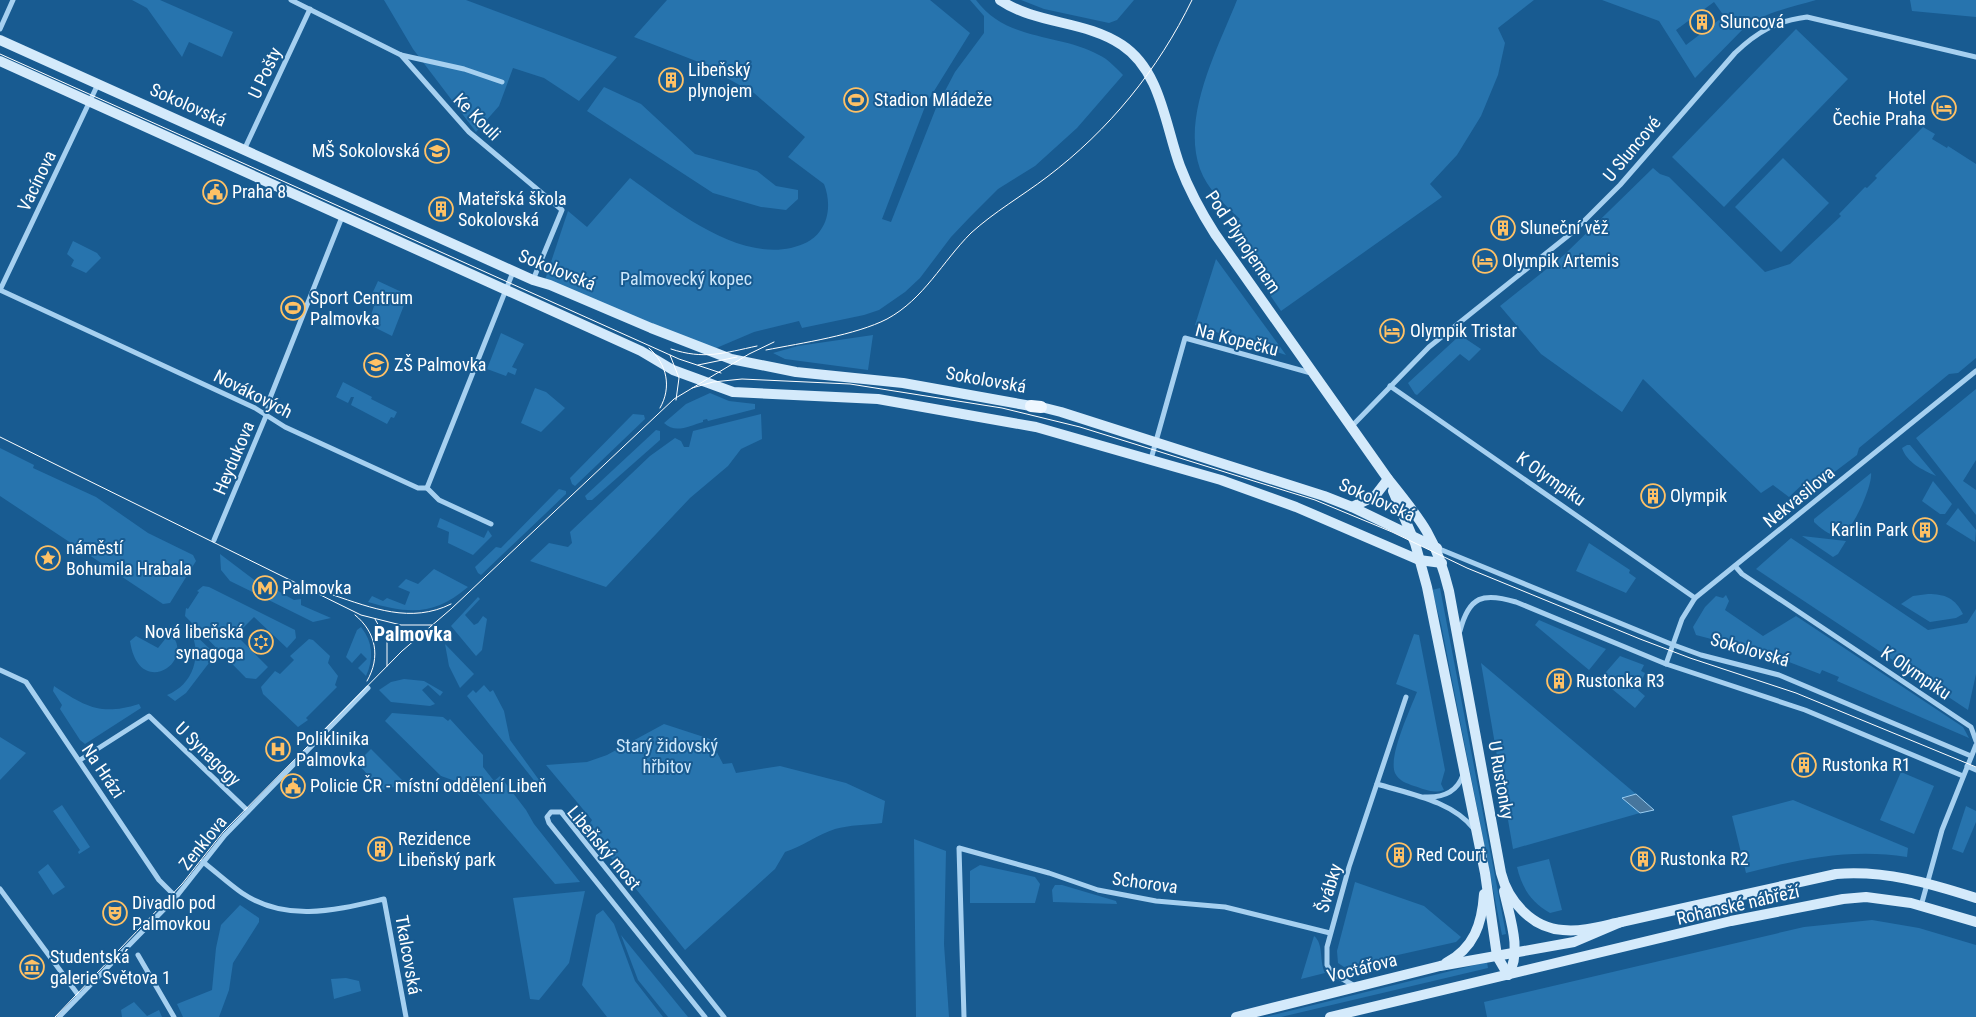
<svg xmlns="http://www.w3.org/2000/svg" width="1976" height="1017" font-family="'Roboto Condensed',sans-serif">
<rect width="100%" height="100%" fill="#185b91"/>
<!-- green -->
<g fill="#2774ae" fill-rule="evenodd">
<polygon points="132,0 160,0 233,32 222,57 189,42 182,57 147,8"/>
<polygon points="384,0 466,0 617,57 579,101 544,78 513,68 499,106 476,132 413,49"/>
<path d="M667,0H930L970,33L926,104L882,219L891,222L936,108L955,72L984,33V16L970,0H976C1007,42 1059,33 1099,55C1108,59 1116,68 1123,75L1077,128L1035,166L998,189L970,217L951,237L920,278L905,292L879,310L864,315L802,328L799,321L754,332L714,349L545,280L568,211L587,227L630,178C672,208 735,260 791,248C802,245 813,241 820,231C830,218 830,199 824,184L788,157L805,137L754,93L696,61L634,37Z"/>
<polygon points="1021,0 1134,0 1117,20 1109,23 1044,9"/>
<path d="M1237,0H1534L1498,28L1505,43L1498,75L1481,116L1457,155L1430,184L1442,197L1281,311L1229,235L1240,219C1225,205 1207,189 1200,169C1181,116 1218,48 1237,0Z"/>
<path d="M1602,0H1816C1792,7 1767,12 1746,26L1695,78L1659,21ZM1714,2L1724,16L1686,45L1676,30Z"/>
<polygon points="1910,0 1976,0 1976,17 1912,11"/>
<polygon points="1796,29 1848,79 1724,207 1672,157"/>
<polygon points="604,87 641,104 695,154 757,171 776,186 798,190 798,199 786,210 761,207 713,193 587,111"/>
<polygon points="1923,127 1935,134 1932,139 1947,148 1948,146 1976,164 1976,358 1958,373 1949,374 1859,448 1857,455 1816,486 1805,482 1789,497 1773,485 1761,493 1643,379 1622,412 1541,354 1500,306 1564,255 1653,168 1660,174 1669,177 1765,272 1790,264 1841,216 1839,214 1865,187 1867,188 1877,178 1875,176"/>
<polygon points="1783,158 1829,203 1781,252 1735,207"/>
<polygon points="73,241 97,253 101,258 86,273 71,266 74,260 67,254"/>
<polygon points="1216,259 1286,355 1195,325"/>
<polygon points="378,281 408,295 392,336 368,324 378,294 373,292"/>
<polygon points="501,333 524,344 512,367 517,369 515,375 508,372 506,376 487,369"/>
<polygon points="873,335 868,370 785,359 773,353 798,346"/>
<polygon points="1458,337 1463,337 1481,349 1469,361 1460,354 1417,395 1415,394 1408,383"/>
<polygon points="343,382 372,397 371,399 397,412 394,418 391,417 387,424 351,405 354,397 351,397 348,403 336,397"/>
<polygon points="535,388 546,392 565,408 541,432 521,423"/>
<polygon points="1976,389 1976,460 1963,481 1976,490 1976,515 1916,438"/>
<path d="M710,393L729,401L755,404V409L708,421L707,419L703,420V422C689,426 675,434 664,423L686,404Z"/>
<polygon points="633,414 644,415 645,419 575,486 572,484 570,478"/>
<polygon points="761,414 762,439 741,449 728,466 690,498 606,587 530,561 549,543 568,547 572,543 570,532 650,456 675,438 681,441 684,447 689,447 693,431"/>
<polygon points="656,430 660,431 660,440 592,500 587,500 585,496"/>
<path d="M1907,445H1910L1936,476C1923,470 1907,463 1902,448Z"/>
<polygon points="0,448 34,465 33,468 96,497 148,533 193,555 196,561 170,603 163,604 0,496"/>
<path d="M1871,473C1873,484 1853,531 1841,535C1832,538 1820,528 1814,522V519Z"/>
<polygon points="1933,481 1952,504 1945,514 1940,514 1922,501"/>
<polygon points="559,489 566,491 566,494 481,575 478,573 475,567 496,547 501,548"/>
<polygon points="1958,508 1976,530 1975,542 1946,524"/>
<polygon points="440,518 484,538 488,530 492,536 473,555 448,543 449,532 437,527"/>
<polygon points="1802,536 1846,541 1838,554 1833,557"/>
<polygon points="1791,538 1928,630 1967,623 1976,609 1976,674 1968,710 1756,569"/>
<polygon points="1589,543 1630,570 1629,573 1636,578 1626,593 1576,571"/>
<polygon points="220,554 257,582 264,583 294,600 301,599 301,605 331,618 313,622 230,581 221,570"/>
<path d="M434,569L468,587C434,616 409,614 368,602L372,596L383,601L387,598L405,605L410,592L398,587L406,579L418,584Z"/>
<polygon points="203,586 209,587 295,630 296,638 287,648 254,617 236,635 268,667 256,679 246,678 185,616 186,608 188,609 199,592 197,591"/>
<polygon points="1440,588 1506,934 1502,935 1441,624 1432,590"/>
<path d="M1928,594C1945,594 1955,598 1963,614L1956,618L1930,622L1901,604L1913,596Z"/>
<polygon points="1726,595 1729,601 1725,610 1763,636 1796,616 1963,727 1969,738 1837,681 1839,677 1822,670 1820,674 1768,654 1696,635 1693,627 1705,607 1716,596 1723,598"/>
<polygon points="478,597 480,599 465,615 474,625 478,623 483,616 487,619 482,650 476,656 451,626"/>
<polygon points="1539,620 1606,649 1589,670 1535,625"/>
<path d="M361,627C373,642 374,659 366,676L358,668L367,659L361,653L352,663L346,657L357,630Z"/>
<path d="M190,630L214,653L212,659L186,693L175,701L167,695C193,685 203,655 190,630Z"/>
<path d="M170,633C198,661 139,701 130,641L136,636L158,648Z"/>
<path d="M1414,634L1419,635L1445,770L1441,784L1444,790C1433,794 1424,789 1414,786C1406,783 1399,781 1395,773C1388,757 1410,710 1417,692L1396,684Z"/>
<polygon points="309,639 313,640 330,656 328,663 338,676 335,685 337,687 306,718 308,720 298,727 263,694 261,687 275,671 280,674 294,660 290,656"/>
<polygon points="445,644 474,674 460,688 449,666"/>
<polygon points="1620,656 1644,665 1641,671 1645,673 1638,690 1645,696 1635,708 1600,679"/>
<polygon points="1481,663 1636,794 1622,798 1640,813 1513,849"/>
<polygon points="404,679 424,681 443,692 440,696 428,685 422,690 435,704 430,706 391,702 379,690 391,682"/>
<polygon points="484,685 490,692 493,690 504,711 510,740 547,791 544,793 467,696 473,690 476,693"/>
<path d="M54,686C86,707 101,716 139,704L141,708L85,744L80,740L60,709L62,705L53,691Z"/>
<polygon points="392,713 443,717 448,721 450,719 483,755 483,767 494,781 500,776 526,810 534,824 580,882 555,884 472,787 441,776 385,721"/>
<path d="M664,724L710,739L723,764L732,763L736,773L780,766L846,783L885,801L882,823C867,825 849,825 835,829C817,835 803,846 785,852L775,869L685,950L587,828L592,820L546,765L587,762L607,755Z"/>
<polygon points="0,737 26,753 0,780"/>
<polygon points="371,749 406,784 382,790 357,763"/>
<polygon points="1901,772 1934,786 1914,834 1880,820"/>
<path d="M1793,800L1908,848L1907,857C1851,848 1800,859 1746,873L1732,816Z"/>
<polygon points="62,805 90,847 79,854 78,852 80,850 53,811"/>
<polygon points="1966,806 1976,811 1976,822 1963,853 1952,849"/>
<polygon points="914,839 946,851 944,944 949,1017 916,1017"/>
<path d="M1549,859L1562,910L1550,913C1531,902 1522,888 1517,867Z"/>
<polygon points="48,864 65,887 53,895 38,872"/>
<polygon points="980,865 1035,877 1040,884 1035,903 970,903 970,871"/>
<polygon points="1355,882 1424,906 1461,937 1456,942 1344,967 1338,963 1337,951"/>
<polygon points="1055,885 1062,885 1116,901 1117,904 1053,902 1052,890"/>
<polygon points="585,891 569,963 539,1000 530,999 513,898"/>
<polygon points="240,905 259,918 259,922 233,963 229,990 219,1017 183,1017 177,1004 212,990 216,948 221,925"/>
<polygon points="603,910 614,924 635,981 663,1017 607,1017 582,985 596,915"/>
<polygon points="1872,920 1919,928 1976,945 1976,1017 1487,1017 1484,1002 1804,927"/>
<polygon points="621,935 688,1017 668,1017 638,980"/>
<path d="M1314,936C1324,944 1319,961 1325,973L1301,979Z"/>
<polygon points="1487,962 1488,968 1281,1017 1265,1017"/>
<polygon points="346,978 359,981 361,991 334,999 331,979"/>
<polygon points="134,1002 147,1016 159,1010 162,1017 122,1017 121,1010"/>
</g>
<!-- water -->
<polygon fill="#47769d" stroke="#99cdf2" points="1636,794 1654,810 1640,813 1622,798"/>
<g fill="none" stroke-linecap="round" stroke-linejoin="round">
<!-- street -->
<g stroke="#a6d0f0" stroke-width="5">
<polyline points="291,0 401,55 464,69 502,82"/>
<polyline points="0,29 13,0"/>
<polyline points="401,55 469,132 562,210 533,280"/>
<polyline points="244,150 310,9"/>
<polyline points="0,290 255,408 285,427 418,488 427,488"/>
<polyline points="0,290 98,84"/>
<polyline points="1390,386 1695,598"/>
<path d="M1352,426L1429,347L1574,231L1620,185L1735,53C1757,32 1776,21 1807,17L1976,57"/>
<polyline points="1151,459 1185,338 1311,373"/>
<polyline points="427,488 513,272"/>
<polyline points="427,488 439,500 491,524"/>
<polyline points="214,540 266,416 270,398 342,217"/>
<polyline points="1437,548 1671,644 1701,655 1779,675 1971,756"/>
<polyline points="1735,566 1742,574 1971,727 1976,741"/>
<path d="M1460,631C1469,596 1483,592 1516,602L1666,664L1805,710L1963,776"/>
<polyline points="1666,664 1682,619 1695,598 1976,371"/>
<polyline points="0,670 26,682 159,880 176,897"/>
<polyline points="80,760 149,716 248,811"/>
<polyline points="1967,766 1976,770"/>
<path d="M1377,784C1410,794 1452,801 1474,829"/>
<path d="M1424,797C1442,798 1457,792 1463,775"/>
<path d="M203,862C216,872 229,884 242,893C287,923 336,910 384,899L406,1017"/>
<polyline points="0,889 79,996"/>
<polyline points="1921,906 1942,830 1976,745"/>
<polyline points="138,955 174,1017"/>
<polyline points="1353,985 1332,973 1327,965 1327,947 1349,867 1406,697"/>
<polyline points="59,1017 176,897 225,835 368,688"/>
<polyline points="705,1017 549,823 547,817 551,812 561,812 724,1017"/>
<polyline points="964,1017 959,848 1049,873 1098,890 1156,901 1225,907 1330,933"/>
</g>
<!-- secondary -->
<g stroke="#d4eafb" stroke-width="10">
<path d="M1000,0C1037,25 1085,20 1122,45C1161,71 1165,125 1180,166C1189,190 1201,212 1215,234L1388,479C1422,521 1436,538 1449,591L1501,873C1508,901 1532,928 1563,930C1582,932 1602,926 1621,922"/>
<polyline points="0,40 533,280 550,285 651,328 731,359 796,372 903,383 1031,406"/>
<polyline points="0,61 641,351 673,370 733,392 878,399 1036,427 1221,480 1296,507 1419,560 1442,563"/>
<polyline points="1041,407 1061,412 1324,496 1352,507 1437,548"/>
<polyline points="1393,491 1415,543 1427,587 1485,873 1497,956 1508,975"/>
<polyline points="1352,507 1375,496 1388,479"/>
<path d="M1504,891C1509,915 1523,953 1508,975"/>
<path d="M1446,963C1474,948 1482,924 1484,894"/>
<path d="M1236,1017L1440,966L1574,942L1621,922L1836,874C1885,870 1929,883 1976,898"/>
<polyline points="1330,1017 1731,921 1843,899 1866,897 1911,903 1976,922"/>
</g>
<!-- primary -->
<polyline stroke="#eff7ff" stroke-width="12" points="1031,406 1041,407"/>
<!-- tram -->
<g stroke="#fff" stroke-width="1">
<polyline points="0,54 679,359 721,373"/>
<path d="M649,348C667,364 672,387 660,408"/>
<path d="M671,349C704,360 724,353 757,346"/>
<path d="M766,350C802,343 856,335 887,319C924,299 942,262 971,233C994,212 1022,196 1047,177C1109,130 1158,70 1192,0"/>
<polyline points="670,355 679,378 676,400"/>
<polyline points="698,365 737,357"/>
<polyline points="692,388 713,382 742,379 850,384 1002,408 1080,427 1315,500 1392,532 1467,568 1640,639 1690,658 1796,693 1976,767"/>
<polyline points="0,437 361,615 401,625 432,625"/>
<path d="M333,595C372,608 411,624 451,604"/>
<path d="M355,615C376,632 381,657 367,681"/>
<polyline points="375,619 387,641 387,666"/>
<polyline points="55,1017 182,884 223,832 402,651 451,609 674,399 749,354 774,342"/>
</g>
</g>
<!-- icons -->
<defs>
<g id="building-ring" transform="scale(1.25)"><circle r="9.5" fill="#185b91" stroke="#ffc165" stroke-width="1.5"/><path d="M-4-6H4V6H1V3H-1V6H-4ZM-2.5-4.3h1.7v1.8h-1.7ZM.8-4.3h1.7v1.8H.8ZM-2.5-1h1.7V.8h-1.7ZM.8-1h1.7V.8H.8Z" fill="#ffc165"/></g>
<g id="stadium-ring" transform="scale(1.25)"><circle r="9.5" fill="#185b91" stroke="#ffc165" stroke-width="1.5"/><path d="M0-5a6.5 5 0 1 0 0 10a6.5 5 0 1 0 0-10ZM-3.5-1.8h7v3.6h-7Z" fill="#ffc165"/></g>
<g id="hotel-ring" transform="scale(1.25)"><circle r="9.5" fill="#185b91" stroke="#ffc165" stroke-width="1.5"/><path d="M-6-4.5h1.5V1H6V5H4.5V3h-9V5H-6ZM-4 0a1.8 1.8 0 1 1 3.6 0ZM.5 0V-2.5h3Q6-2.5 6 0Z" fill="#ffc165"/></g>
<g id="school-ring" transform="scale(1.25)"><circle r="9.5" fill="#185b91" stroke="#ffc165" stroke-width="1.5"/><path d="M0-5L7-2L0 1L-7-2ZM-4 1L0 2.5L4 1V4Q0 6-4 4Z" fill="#ffc165"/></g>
<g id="civic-ring" transform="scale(1.25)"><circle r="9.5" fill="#185b91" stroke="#ffc165" stroke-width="1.5"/><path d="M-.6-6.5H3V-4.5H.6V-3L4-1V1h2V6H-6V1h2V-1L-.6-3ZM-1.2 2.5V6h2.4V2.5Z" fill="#ffc165"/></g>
<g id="sight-ring" transform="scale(1.25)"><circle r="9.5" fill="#185b91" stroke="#ffc165" stroke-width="1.5"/><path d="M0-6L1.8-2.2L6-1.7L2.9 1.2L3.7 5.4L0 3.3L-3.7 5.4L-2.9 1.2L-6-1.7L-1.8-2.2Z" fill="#ffc165"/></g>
<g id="metro-ring" transform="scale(1.25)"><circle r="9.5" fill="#185b91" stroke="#ffc165" stroke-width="1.5"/><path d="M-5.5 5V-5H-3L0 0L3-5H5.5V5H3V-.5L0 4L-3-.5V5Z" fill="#ffc165"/></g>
<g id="synagogue-ring" transform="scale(1.25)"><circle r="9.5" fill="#185b91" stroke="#ffc165" stroke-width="1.5"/><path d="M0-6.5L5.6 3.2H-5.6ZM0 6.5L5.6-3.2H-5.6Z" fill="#ffc165"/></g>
<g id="hospital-ring" transform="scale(1.25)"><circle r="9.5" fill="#185b91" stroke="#ffc165" stroke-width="1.5"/><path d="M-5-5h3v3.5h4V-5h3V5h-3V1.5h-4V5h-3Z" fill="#ffc165"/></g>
<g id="theatre-ring" transform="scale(1.25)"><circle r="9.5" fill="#185b91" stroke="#ffc165" stroke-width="1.5"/><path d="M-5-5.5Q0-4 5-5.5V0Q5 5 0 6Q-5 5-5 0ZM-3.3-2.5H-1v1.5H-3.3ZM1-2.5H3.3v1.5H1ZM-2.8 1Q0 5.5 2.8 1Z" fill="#ffc165"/></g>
<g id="museum-ring" transform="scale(1.25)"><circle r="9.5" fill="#185b91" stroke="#ffc165" stroke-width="1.5"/><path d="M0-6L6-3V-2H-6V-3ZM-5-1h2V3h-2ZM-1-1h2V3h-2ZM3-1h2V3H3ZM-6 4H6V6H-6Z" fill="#ffc165"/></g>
</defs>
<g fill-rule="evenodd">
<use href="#building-ring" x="1702" y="22"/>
<use href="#building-ring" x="671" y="80"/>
<use href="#stadium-ring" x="856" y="100"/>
<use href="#hotel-ring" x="1944" y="108"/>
<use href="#school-ring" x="437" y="151"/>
<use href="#civic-ring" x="215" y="192"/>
<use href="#building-ring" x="441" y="209"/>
<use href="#building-ring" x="1503" y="228"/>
<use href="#hotel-ring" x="1485" y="261"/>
<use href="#stadium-ring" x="293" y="308"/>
<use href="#hotel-ring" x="1392" y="331"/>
<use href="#school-ring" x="376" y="365"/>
<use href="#building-ring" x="1653" y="496"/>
<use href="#building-ring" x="1925" y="530"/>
<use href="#sight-ring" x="48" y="558"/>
<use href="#metro-ring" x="265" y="588"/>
<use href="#synagogue-ring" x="261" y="642"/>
<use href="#building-ring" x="1559" y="681"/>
<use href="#hospital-ring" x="278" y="749"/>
<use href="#building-ring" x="1804" y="765"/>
<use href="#civic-ring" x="293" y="786"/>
<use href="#building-ring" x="380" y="849"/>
<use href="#building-ring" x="1399" y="855"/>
<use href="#building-ring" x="1643" y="859"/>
<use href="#theatre-ring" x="115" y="913"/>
<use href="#museum-ring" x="32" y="967"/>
</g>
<g text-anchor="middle" stroke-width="4" stroke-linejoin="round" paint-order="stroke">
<!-- poi labels -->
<g font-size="18" fill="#fff" stroke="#185b91" text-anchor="start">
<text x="1720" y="28">Sluncová</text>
<text x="688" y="76">Libeňský<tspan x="688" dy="21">plynojem</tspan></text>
<text x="1926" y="104" text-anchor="end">Hotel<tspan x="1926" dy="21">Čechie Praha</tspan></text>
<text x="874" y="106">Stadion Mládeže</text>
<text x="420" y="157" text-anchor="end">MŠ Sokolovská</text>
<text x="232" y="198">Praha 8</text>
<text x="458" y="205">Mateřská škola<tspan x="458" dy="21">Sokolovská</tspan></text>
<text x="1520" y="234">Sluneční věž</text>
<text x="1502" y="267">Olympik Artemis</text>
<text x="310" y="304">Sport Centrum<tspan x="310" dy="21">Palmovka</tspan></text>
<text x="1410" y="337">Olympik Tristar</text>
<text x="394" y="371">ZŠ Palmovka</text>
<text x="1670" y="502">Olympik</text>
<text x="1908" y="536" text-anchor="end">Karlin Park</text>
<text x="66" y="554">náměstí<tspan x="66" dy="21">Bohumila Hrabala</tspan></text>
<text x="282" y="594">Palmovka</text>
<text x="244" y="638" text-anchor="end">Nová libeňská<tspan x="244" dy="21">synagoga</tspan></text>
<text x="1576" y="687">Rustonka R3</text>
<text x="296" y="745">Poliklinika<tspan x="296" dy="21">Palmovka</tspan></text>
<text x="1822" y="771">Rustonka R1</text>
<text x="310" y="792">Policie ČR - místní oddělení Libeň</text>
<text x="398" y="845">Rezidence<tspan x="398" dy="21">Libeňský park</tspan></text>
<text x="1416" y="861">Red Court</text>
<text x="1660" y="865">Rustonka R2</text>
<text x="132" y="909">Divadlo pod<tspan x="132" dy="21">Palmovkou</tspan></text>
<text x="50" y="963">Studentská<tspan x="50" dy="21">galerie Světova 1</tspan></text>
</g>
<!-- street labels -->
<g font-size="18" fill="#fff" stroke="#185b91">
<text transform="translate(265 73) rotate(-65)" y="6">U Pošty</text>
<text transform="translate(188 105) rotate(24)" y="6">Sokolovská</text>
<text transform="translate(477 117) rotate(45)" y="6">Ke Kouli</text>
<text transform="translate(1632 149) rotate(-50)" y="6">U Sluncové</text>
<text transform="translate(37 181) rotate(-64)" y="6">Vacínova</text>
<text transform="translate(1243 242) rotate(56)" y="6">Pod Plynojemem</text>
<text transform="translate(557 270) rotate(22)" y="6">Sokolovská</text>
<text transform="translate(1237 340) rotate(14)" y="6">Na Kopečku</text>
<text transform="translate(986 380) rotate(10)" y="6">Sokolovská</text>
<text transform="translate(253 394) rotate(27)" y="6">Novákových</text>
<text transform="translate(234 458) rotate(-67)" y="6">Heydukova</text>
<text transform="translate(1551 479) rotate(35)" y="6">K Olympiku</text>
<text transform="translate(1799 497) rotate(-39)" y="6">Nekvasilova</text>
<text transform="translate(1377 500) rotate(24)" y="6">Sokolovská</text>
<text transform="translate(1750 650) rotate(16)" y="6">Sokolovská</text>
<text transform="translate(1916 673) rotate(34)" y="6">K Olympiku</text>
<text transform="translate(208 754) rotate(44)" y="6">U Synagogy</text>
<text transform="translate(103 771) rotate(56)" y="6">Na Hrázi</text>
<text transform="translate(1501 780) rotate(80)" y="6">U Rustonky</text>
<text transform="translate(203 843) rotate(-51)" y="6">Zenklova</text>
<text transform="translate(604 848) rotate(50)" y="6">Libeňský most</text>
<text transform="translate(1145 883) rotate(8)" y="6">Schorova</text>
<text transform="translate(1329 888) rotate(-73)" y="6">Švábky</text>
<text transform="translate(1738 905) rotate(-13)" y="6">Rohanské nábřeží</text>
<text transform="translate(408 955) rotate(80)" y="6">Tkalcovská</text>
<text transform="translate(1362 968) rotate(-14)" y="6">Voctářova</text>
</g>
<!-- park labels -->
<g font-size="18" fill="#cde7fb" stroke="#185b91">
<text x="686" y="285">Palmovecký kopec</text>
<text x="667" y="752">Starý židovský<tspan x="667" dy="21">hřbitov</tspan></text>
</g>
<!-- quarter labels -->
<g font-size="20" font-weight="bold" fill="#fff" stroke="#185b91">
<text x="413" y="641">Palmovka</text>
</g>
</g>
</svg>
